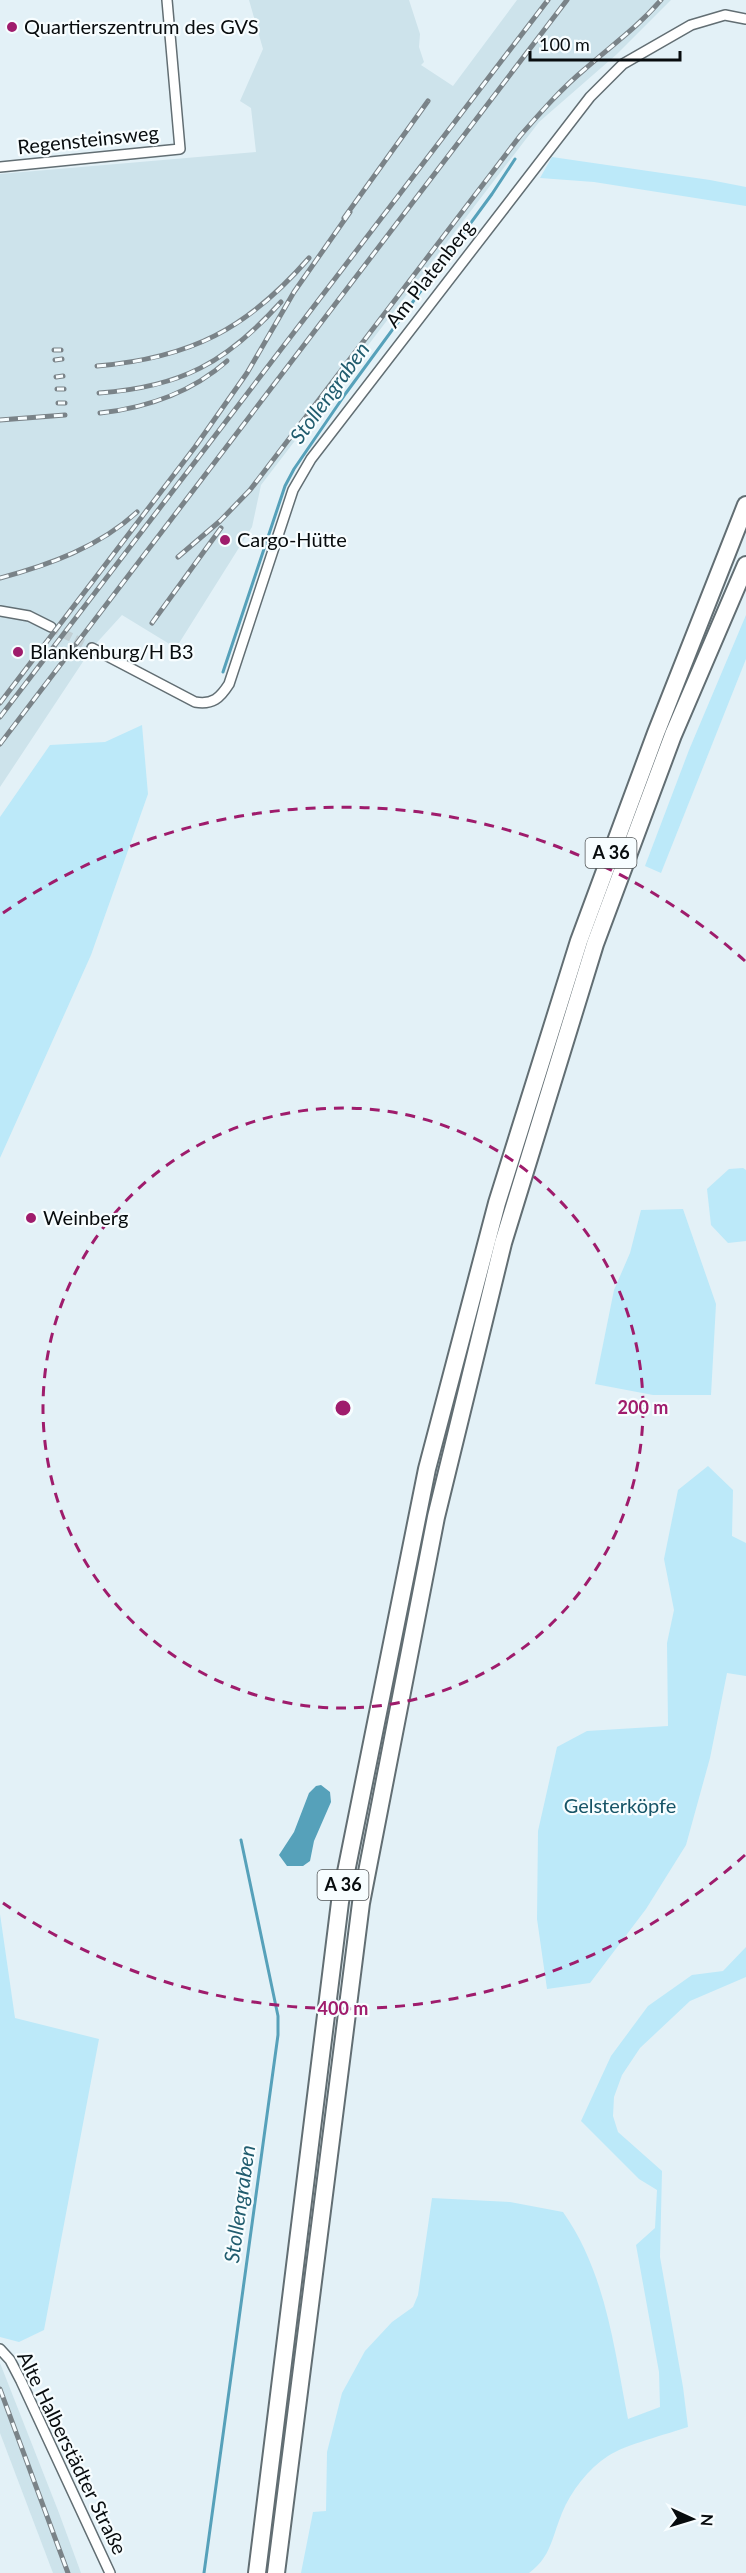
<svg xmlns="http://www.w3.org/2000/svg" width="746" height="2573" font-family="Lato,sans-serif">
<rect width="100%" height="100%" fill="#e3f1f7"/>
<!-- built -->
<g fill="#cde3eb">
<polygon points="249,0 409,0 420,34 419,47 424,62 421,65 453,86 517,0 671,0 617,54 539,122 261,485 252,527 176,648 122,615 92,648 0,787 0,174 256,152 251,108 240,101 263,49"/>
<polygon points="0,2363 59,2513 81,2573 53,2573 0,2433"/>
</g>
<!-- green -->
<g fill="#bce9f9">
<polygon points="552,157 710,180 746,187 746,206 594,182 540,178"/>
<polygon points="746,615 746,659 661,873 645,866 689,750"/>
<polygon points="142,725 148,794 91,955 0,1158 0,817 50,745 105,742"/>
<polygon points="743,1168 746,1170 746,1241 728,1243 711,1225 707,1189 729,1169"/>
<polygon points="683,1209 716,1304 711,1395 653,1395 595,1384 614,1290 630,1253 641,1210"/>
<polygon points="708,1466 733,1490 732,1536 746,1543 746,1676 727,1673 710,1758 686,1845 646,1909 590,1983 547,1989 537,1919 538,1831 557,1747 587,1731 668,1726 667,1643 674,1610 664,1559 678,1490"/>
<polygon points="0,1914 15,2018 99,2039 44,2330 19,2342 0,2337"/>
<path d="M746,1947V1977L690,2001L640,2048L622,2075L614,2097L613,2116L618,2132L662,2171L660,2257L683,2387L688,2427C668,2434 624,2445 608,2456C588,2469 571,2491 562,2513C552,2537 551,2557 529,2573H301L313,2512L326,2511L327,2452L342,2393L365,2351L392,2322L413,2307L418,2295L432,2198L510,2202L563,2212C606,2273 614,2348 628,2419L660,2407L659,2372L636,2245L655,2228L657,2190L639,2179L581,2121L611,2056L648,2006L692,1975L723,1971Z"/>
</g>
<!-- water -->
<polygon fill="#56a1ba" points="321,1785 330,1792 331,1802 314,1841 310,1861 303,1866 287,1866 279,1855 294,1832 309,1793 316,1786"/>
<g fill="none" stroke-linecap="round" stroke-linejoin="round">
<!-- stream -->
<g stroke="#56a1ba" stroke-width="3">
<polyline points="223,672 285,486 294,469 346,393 492,194 515,159"/>
<polyline points="204,2573 278,2035 278,2016 241,1840"/>
</g>
<!-- street-tunnel -->
<polyline stroke="#c2cfd4" stroke-width="9" stroke-dasharray="9 4.5" stroke-linecap="butt" points="51,627 92,648"/>
<!-- street casing -->
<g stroke="#626e73" stroke-width="12">
<g id="street">
<polyline points="0,167 180,149 167,0"/>
<polyline points="0,611 29,616 51,627"/>
<path d="M92,648L195,702C213,705 220,698 229,684L293,490L311,459L590,97L623,64L691,25L725,15L746,19"/>
<polyline points="0,2349 10,2360 21,2381 110,2573"/>
</g>
</g>
<!-- highway casing -->
<g stroke="#626e73" stroke-width="20">
<g id="highway">
<polyline points="257,2573 340,1902 427,1469 497,1203 579,941 656,733 746,505"/>
<polyline points="276,2573 361,1903 436,1517 503,1243 595,944 673,735 746,565"/>
</g>
</g>
<!-- street -->
<use href="#street" stroke="#fff" stroke-width="9"/>
<!-- highway -->
<use href="#highway" stroke="#fff" stroke-width="16"/>
<!-- rail casing -->
<g stroke="#7a8388" stroke-width="5">
<g id="rail">
<polyline points="344,218 428,101"/>
<polyline points="54,350 61,350"/>
<polyline points="55,360 62,359"/>
<path d="M97,366C191,358 247,329 309,258"/>
<polyline points="56,377 63,376"/>
<polyline points="57,389 64,389"/>
<path d="M99,393C181,387 226,363 281,302"/>
<polyline points="58,403 65,403"/>
<path d="M100,413C146,408 192,392 227,361"/>
<polyline points="0,420 65,415"/>
<path d="M178,557L220,521L250,490L520,136C541,112 561,89 585,69C611,46 638,27 661,0"/>
<path d="M0,578C49,565 99,547 137,512"/>
<polyline points="152,623 221,528"/>
<polyline points="0,703 195,447 247,373 294,292 350,212"/>
<polyline points="0,717 548,0"/>
<polyline points="0,744 567,0"/>
<polyline points="0,2389 68,2573"/>
</g>
</g>
<!-- rail -->
<use href="#rail" stroke="#f7fdff" stroke-width="3" stroke-dasharray="9" stroke-linecap="butt"/>
</g>
<!-- distance rings -->
<g fill="none" stroke="#9f1c6c" stroke-width="3" stroke-dasharray="10 8">
<circle cx="343" cy="1408" r="300"/>
<path d="M745 1855A601 601 0 0 1 3 1903M3 913A601 601 0 0 1 745 961"/>
</g>
<!-- markers -->
<g fill="#9f1c6c" stroke="#f7fdff" stroke-width="2">
<circle cx="12" cy="27" r="6"/>
<circle cx="225" cy="540" r="6"/>
<circle cx="18" cy="652" r="6"/>
<circle cx="31" cy="1218" r="6"/>
</g>
<g text-anchor="middle" stroke-width="4.5" stroke-linejoin="round" paint-order="stroke">
<!-- shield labels -->
<g fill="#f7fdff" stroke="#505456" stroke-width="1.5">
<rect x="585.5" y="838" width="51" height="30" rx="4.5"/>
<rect x="317.5" y="1870" width="51" height="30" rx="4.5"/>
</g>
<g font-size="18" font-weight="bold" fill="#080c0e">
<text x="611" y="859">A 36</text>
<text x="343" y="1891">A 36</text>
</g>
<!-- poi labels -->
<g font-size="20" fill="#080c0e" stroke="#f7fdff" text-anchor="start">
<text x="24" y="34">Quartierszentrum des GVS</text>
<text x="237" y="547">Cargo-Hütte</text>
<text x="30" y="659">Blankenburg/H B3</text>
<text x="43" y="1225">Weinberg</text>
</g>
<!-- street labels -->
<g font-size="20" fill="#080c0e" stroke="#f7fdff">
<text transform="translate(88 140) rotate(-6)" y="7">Regensteinsweg</text>
<text transform="translate(430 274) rotate(-52)" y="7">Am Platenberg</text>
<text transform="translate(72 2453) rotate(64)" y="7">Alte Halberstädter Straße</text>
</g>
<!-- park labels -->
<g font-size="20" fill="#165467" stroke="#f7fdff">
<text x="620" y="1813">Gelsterköpfe</text>
</g>
<!-- water labels -->
<g font-size="21" font-style="italic" fill="#205c6e" stroke="#f7fdff">
<text transform="translate(330 393) rotate(-54)" y="7">Stollengraben</text>
<text transform="translate(240 2204) rotate(-82)" y="7">Stollengraben</text>
</g>
</g>
<circle cx="343" cy="1408" r="9" fill="#9f1c6c" stroke="#f7fdff" stroke-width="3"/>
<g font-size="18" text-anchor="middle" font-weight="bold" fill="#9f1c6c" stroke="#f7fdff" stroke-width="4.5" stroke-linejoin="round" paint-order="stroke">
<text x="643" y="1414">200 m</text>
<text x="343" y="2015">400 m</text>
</g>
<!-- north arrow -->
<g transform="translate(692 2519) rotate(94)" stroke="#f7fdff" stroke-width="4.5" paint-order="stroke">
<path d="M0-4.5L10 22L0 15L-10 22Z" fill="#080c0e"/>
<text y="-9" font-size="16" font-weight="bold" text-anchor="middle" fill="#080c0e">N</text>
</g>
<!-- scale -->
<path d="M530 51v9h150v-9" fill="none" stroke="#080c0e" stroke-width="3"/>
<text x="539" y="51" font-size="18" fill="#080c0e" stroke="#f7fdff" stroke-width="4.5" paint-order="stroke">100 m</text>
</svg>
